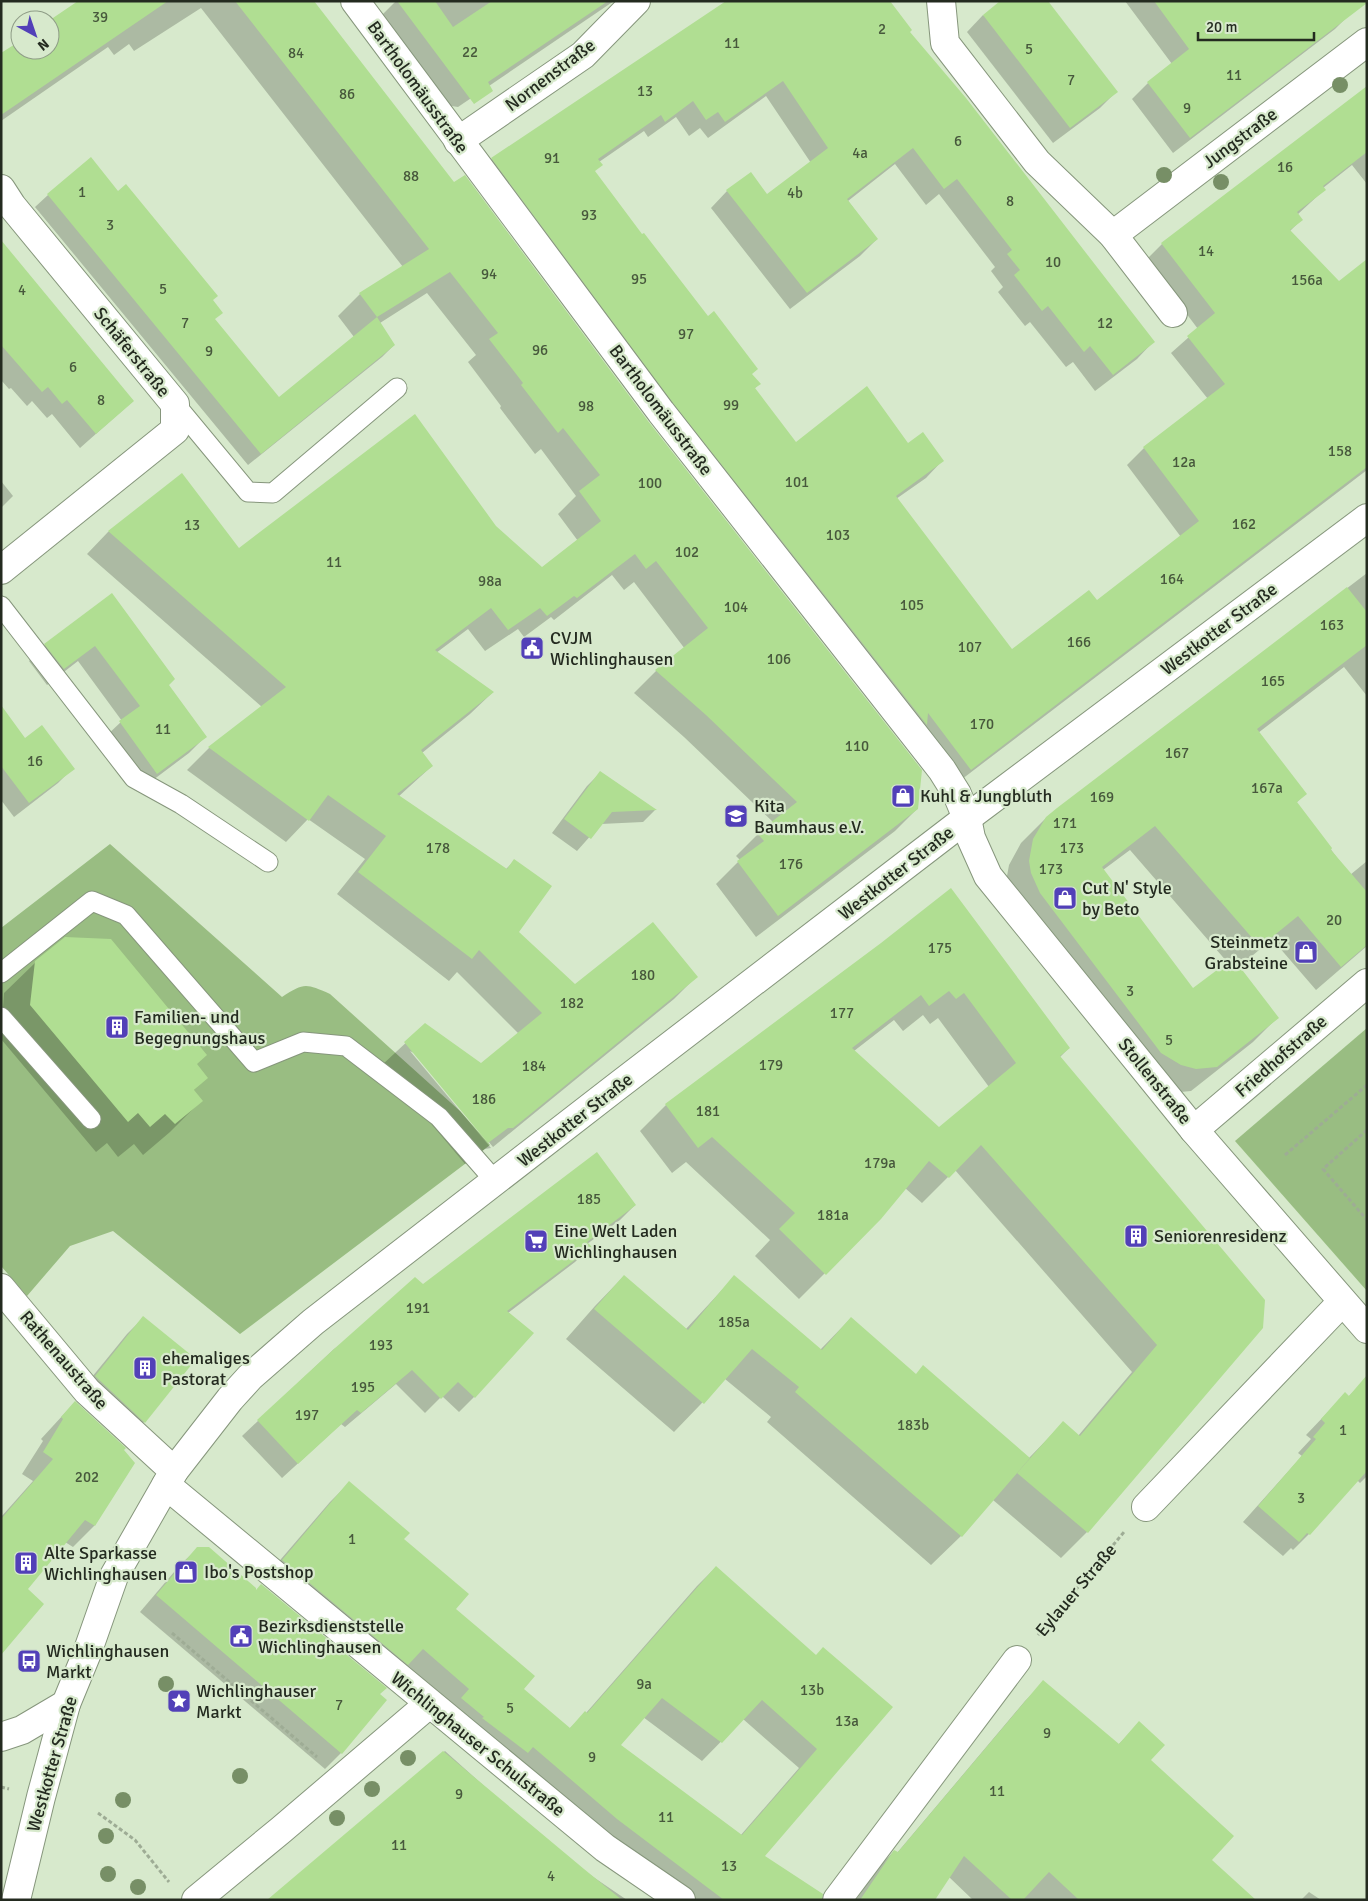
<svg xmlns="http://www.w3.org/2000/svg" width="1368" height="1901" font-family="Signika,sans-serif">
<rect width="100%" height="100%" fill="#d7e9cc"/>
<!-- green -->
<g fill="#99bd82">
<path d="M110,844L282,997C304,983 305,983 330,994L460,1111L490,1145L240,1334L113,1231L70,1246L27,1296L1,1266V928Z"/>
<polygon points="1367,1028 1367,1291 1235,1141"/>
</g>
<!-- shadow -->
<g fill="#0003" fill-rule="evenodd">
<polygon points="81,1 311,1 917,809 895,831 756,937 716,884 740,860 736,856 758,834 773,822 684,737 634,693 656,671 685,649 634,582 624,590 612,575 554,620 551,617 524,637 518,629 485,651 468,629 436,653 492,693 470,714 422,753 432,766 398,797 505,870 514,861 517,933 575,986 696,977 674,999 493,1147 416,1054 410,1051 491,1148 485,1149 465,1164 382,1065 425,1025 481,1064 519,1034 457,972 449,981 337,894 365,859 308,819 286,842 187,770 209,748 262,707 87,554 108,532 181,475 239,550 495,527 542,569 578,541 558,514 576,496 541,449 535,454 500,408 501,406 468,362 476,355 427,293 380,323 394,345 382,357 248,465 35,207 48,195 118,193 211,301 214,319 279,399 354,337 338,316 360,294 403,267 201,8 134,51 129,44 114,55 108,47 1,121 1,54 20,42 20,50 50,50 50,22"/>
<polygon points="396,1 614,1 458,107 445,105 380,17"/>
<polygon points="1125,1 1342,1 1351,13 1335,29 1173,153 1132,99 1148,83 1172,64"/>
<polygon points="983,15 1116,92 1100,108 1053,143 967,32"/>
<polygon points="908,32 1153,342 1137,359 1095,391 1073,362 1066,367 1030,322 1025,326 998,292 1003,287 991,271 995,267 939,194 926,205 895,164 848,201 877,239 860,256 790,309 711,208 727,191 767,196 811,163 766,96 708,138 700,128 689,136 676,117 648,137 644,131 599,162 594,172 642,236 759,384 754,389 796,444 908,444 942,461 926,478 896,499 1012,651 1096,602 1181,537 1127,465 1144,448 1208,399 1171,353 1198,329 1146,260 1162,244 1367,88 1367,184 1352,165 1323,188 1324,190 1297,215 1301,220 1290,231 1339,283 1367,261 1367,470 953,786 475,176 492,159"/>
<polygon points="1,242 133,401 80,448 52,414 47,418 32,401 27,406 11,388 9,389 1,380"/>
<polygon points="1,481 13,496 1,508"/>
<path d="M1367,573V696L1344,667L1258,733L1305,794L1296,803L1350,875L1367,861V946L1316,990L1272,939L1239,967L1277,1018L1253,1042L1191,1091L1170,1093L1005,887L1009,865L1021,843L1046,818ZM1130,850L1228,963L1193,990L1103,870Z"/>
<polygon points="111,595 167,685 205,737 189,753 141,789 104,738 122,721 78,661 47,685 29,661 45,645"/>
<polygon points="1,736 73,768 58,783 14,817 1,800"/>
<polygon points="600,773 655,810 643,822 601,824 577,851 552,833 587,786"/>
<path d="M882,944L1069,1048L1059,1058L1262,1327L1087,1532L1061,1558L993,1500L961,1536L931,1565L767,1422L771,1417L725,1379L674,1432L566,1339L595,1306L624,1276L685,1330L734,1277L820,1350L851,1318L915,1375L1028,1459L1063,1423L1078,1436L1132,1372L955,1170L922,1203L905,1188L880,1218L799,1299L755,1256L770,1240L686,1162L672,1173L640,1131L666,1105ZM923,1015L930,1024L938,1018L989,1087L939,1128L854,1051L894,1020L903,1031Z"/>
<polygon points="36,962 207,1078 193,1091 201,1101 170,1132 143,1155 134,1144 118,1157 107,1143 96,1152 1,1039 4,993"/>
<polygon points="635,1205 620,1220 587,1244 590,1247 575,1262 508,1313 474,1397 459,1412 442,1396 425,1413 396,1384 345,1427 341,1424 282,1478 242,1436 334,1349 423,1286"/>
<polygon points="143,1318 194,1359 144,1422 128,1439 79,1393 127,1334"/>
<polygon points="1361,1384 1367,1389 1367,1476 1360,1483 1357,1480 1309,1534 1293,1550 1291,1548 1283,1556 1243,1522 1302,1456 1298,1453 1311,1439 1306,1435 1345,1394 1348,1397"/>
<polygon points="75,1402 133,1463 94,1526 73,1547 65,1542 26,1590 1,1653 1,1517 33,1481 22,1474 43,1441 41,1439"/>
<path d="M349,1483L403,1539L454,1609L522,1689L569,1729L586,1713L697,1586L716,1567L815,1656L891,1708L763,1856L794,1900H682L263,1580L330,1502ZM643,1717L702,1761L743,1719L799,1768L740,1836L619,1745Z"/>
<polygon points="197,1549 255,1592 378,1694 341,1753 325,1769 140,1612 180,1565"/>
<polygon points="1044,1682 1118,1745 1139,1723 1150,1760 1210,1860 1255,1900 973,1900 949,1877 934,1900 856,1900 876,1870 894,1851 897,1853 1025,1701"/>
<polygon points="445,1751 493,1794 583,1870 627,1900 269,1900"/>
<polygon points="1309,1892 1321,1900 1301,1900"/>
</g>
<!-- building -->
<g fill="#b0de92" fill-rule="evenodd">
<polygon points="78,1 168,1 1,115 1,53 20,41 20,50 50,50 50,20"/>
<polygon points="235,1 314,1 454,182 465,175 648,421 922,770 918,809 778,916 737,861 764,841 757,833 797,802 706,715 655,670 708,628 656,561 646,569 635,554 577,598 574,596 547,616 540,608 508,630 491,608 435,650 494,692 421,750 433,766 397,794 507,869 514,859 552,886 519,932 575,984 653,922 698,977 528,1116 513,1128 508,1128 488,1143 404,1042 425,1023 481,1063 542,1013 479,950 472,959 358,872 386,836 328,795 309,821 208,747 286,687 108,531 182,473 239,548 415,414 496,526 542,567 601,521 579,491 600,475 563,428 558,433 521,385 523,383 489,339 498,333 450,272 377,317 359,293 429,249"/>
<polygon points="397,1 435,1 453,27 492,1 608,1 488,82 493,91 474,104"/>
<polygon points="726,1 890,1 912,30 910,32 966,98 1155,342 1113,375 1090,346 1084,352 1048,306 1042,311 1014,275 1020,270 1007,254 1012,250 957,179 944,189 913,148 847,199 878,239 807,293 726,190 751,172 767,194 828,148 783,81 725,122 718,112 706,120 693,101 665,122 661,115 598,159 603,165 595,171 642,234 644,233 708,316 714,311 758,369 752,374 761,384 755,388 796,442 867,386 908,443 923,432 944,461 896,496 1012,649 1089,590 1097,600 1199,521 1143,447 1225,384 1187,336 1215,313 1161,243 1367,86 1367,152 1323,186 1326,190 1297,212 1303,220 1290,230 1339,281 1367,259 1367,467 971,770 928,713 927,725 673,403 491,158"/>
<polygon points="1000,1 1048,1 1118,92 1070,128 983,15"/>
<polygon points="1154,1 1367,1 1367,3 1190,138 1147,82 1189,49"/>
<polygon points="91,157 118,191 126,184 218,296 213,300 223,313 215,319 279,397 377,317 395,345 261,454 47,194"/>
<polygon points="1,240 134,401 96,434 67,400 62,404 48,387 42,392 1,345"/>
<polygon points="1347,587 1367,612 1367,645 1257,729 1307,794 1297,802 1332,848 1331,850 1367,892 1367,945 1341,967 1298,916 1260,947 1155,826 1102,867 1193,988 1233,958 1279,1018 1217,1067 1196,1069 1181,1065 1161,1053 1155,1045 1040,893 1031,873 1029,861 1033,839 1046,817 1057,808"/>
<polygon points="112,593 175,679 169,685 207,737 157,774 119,721 140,706 95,646 64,669 44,644"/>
<polygon points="1,705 25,738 42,725 75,769 29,803 1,766"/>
<polygon points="600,771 657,810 612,812 591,839 564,819"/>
<path d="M951,888L1070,1048L1060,1056L1265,1300L1263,1328L1088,1533L1017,1473L1063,1421L1080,1436L1157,1345L981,1145L949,1178L929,1161L881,1219L826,1275L779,1229L795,1213L712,1137L698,1148L665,1104L881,943ZM949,991L956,999L964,993L1016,1063L939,1127L852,1048L921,995L929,1006Z"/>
<polygon points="65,937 111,939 207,1055 197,1064 208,1078 194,1090 203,1101 175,1124 165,1114 150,1127 138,1113 128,1122 30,1005 35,961"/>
<polygon points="597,1152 636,1205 587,1242 592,1247 507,1311 534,1333 475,1398 458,1382 441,1399 412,1370 361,1413 357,1410 298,1464 257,1420 334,1349 415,1277 423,1284"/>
<polygon points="624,1275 688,1330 734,1275 822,1350 851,1317 916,1374 923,1365 1030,1458 962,1537 795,1392 799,1387 752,1349 704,1404 594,1309"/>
<polygon points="143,1316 196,1359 145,1423 95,1376"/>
<polygon points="1367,1375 1367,1471 1310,1535 1307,1533 1299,1542 1258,1506 1316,1439 1313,1437 1325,1423 1321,1419 1345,1392 1349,1396"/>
<polygon points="75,1401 126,1448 124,1450 135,1463 95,1526 85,1520 28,1589 44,1604 1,1655 1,1519 53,1459 43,1452 63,1419 61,1417"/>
<path d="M349,1481L410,1533L404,1539L469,1594L456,1609L535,1676L524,1689L570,1728L585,1711L587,1713L716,1566L816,1655L823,1647L893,1707L765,1856L823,1894L822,1900H724L617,1819L533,1747L528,1753L482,1718L484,1717L461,1698L469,1689L423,1649L408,1665L282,1560ZM662,1698L722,1743L762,1700L817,1749L742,1835L621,1745Z"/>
<polygon points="197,1547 209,1547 256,1588 256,1590 261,1584 387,1688 380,1694 387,1700 342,1754 156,1595"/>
<polygon points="1043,1680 1119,1744 1139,1721 1165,1745 1151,1760 1234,1836 1212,1860 1256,1900 1079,1900 1049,1872 1023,1900 1012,1900 964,1856 935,1900 860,1900 894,1850 898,1852"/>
<polygon points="443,1751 584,1869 622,1900 267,1900"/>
</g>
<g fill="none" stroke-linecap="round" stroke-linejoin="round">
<!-- lane casing -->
<g stroke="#86967c" stroke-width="21">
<g id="lane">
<polyline points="175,404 248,492 273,493 397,388"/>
<polyline points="1,606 134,778 181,804 268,862"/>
<polyline points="1,973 92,901 126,915 254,1062 303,1042 346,1046 439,1117 496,1182"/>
<polyline points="1,1017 91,1119"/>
</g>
</g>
<!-- street casing -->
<g stroke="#86967c" stroke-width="30">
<g id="street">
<polyline points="355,1 661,412 942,770 957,794 967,818 971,838 988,876 1194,1130 1367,1329"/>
<polyline points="941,1 945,43 1037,162 1113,235 1173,313"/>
<polyline points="458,141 583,55 636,1"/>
<polyline points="1,189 12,206 175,404 175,430 1,570"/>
<polyline points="1113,235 1367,42"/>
<polyline points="1194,1130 1367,983"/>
<polyline points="1,1288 87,1391 174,1471"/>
<polyline points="166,1485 605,1848 681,1900"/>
<polyline points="1146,1507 1342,1302"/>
<polyline points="196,1900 281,1830 429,1704"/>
<polyline points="837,1900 1017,1660"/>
</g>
</g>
<!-- secondary casing -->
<g stroke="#86967c" stroke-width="30">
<g id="secondary">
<polyline points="1,1737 22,1730 66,1704"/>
<polyline points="16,1900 41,1797 66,1704 87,1653 114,1576 174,1471 230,1399 250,1377 313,1322 615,1088 967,818 1367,518"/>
</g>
</g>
<!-- path -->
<g stroke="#9eac95" stroke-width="3" stroke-dasharray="4 2.5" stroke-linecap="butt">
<polyline points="1367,1130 1323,1169 1367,1220"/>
<polyline points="1285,1155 1367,1085"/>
<polyline points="172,1633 317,1757"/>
<polyline points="1038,1635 1124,1532"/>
<polyline points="1,1787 9,1789"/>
<polyline points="98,1813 135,1840 169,1882"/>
</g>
<!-- lane -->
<use href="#lane" stroke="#fff" stroke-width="19"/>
<!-- street -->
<use href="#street" stroke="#fff" stroke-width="28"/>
<!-- secondary -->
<use href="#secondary" stroke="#fff" stroke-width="28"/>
</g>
<!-- trees -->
<g fill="#778f66">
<circle cx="1340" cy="85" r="8"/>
<circle cx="1164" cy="175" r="8"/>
<circle cx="1221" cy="182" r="8"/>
<circle cx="166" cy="1684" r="8"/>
<circle cx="408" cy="1758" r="8"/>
<circle cx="240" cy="1776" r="8"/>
<circle cx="372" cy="1789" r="8"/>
<circle cx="123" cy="1800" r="8"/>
<circle cx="337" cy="1818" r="8"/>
<circle cx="106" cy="1836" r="8"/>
<circle cx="108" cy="1874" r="8"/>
<circle cx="138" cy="1887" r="8"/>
</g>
<!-- icons -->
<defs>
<g id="civic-square" transform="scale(1.25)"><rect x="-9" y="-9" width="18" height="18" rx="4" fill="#5240b8" stroke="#d7e9cc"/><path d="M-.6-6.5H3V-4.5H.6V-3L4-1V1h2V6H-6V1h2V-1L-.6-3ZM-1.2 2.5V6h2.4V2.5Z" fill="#fff"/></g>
<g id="shop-square" transform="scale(1.25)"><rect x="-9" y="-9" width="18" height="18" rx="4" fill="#5240b8" stroke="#d7e9cc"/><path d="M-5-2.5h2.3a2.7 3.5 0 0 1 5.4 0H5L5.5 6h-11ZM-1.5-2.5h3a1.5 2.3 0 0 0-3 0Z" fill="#fff"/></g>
<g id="school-square" transform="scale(1.25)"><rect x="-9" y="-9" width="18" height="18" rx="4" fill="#5240b8" stroke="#d7e9cc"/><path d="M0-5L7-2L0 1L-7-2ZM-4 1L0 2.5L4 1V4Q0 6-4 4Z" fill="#fff"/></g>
<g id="building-square" transform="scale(1.25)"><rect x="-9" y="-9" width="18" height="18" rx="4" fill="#5240b8" stroke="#d7e9cc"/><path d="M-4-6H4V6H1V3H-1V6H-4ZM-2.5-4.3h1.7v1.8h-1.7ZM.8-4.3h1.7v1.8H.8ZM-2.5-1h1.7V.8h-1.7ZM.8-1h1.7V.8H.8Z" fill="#fff"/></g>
<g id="supermarket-square" transform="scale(1.25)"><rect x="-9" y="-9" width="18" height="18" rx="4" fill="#5240b8" stroke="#d7e9cc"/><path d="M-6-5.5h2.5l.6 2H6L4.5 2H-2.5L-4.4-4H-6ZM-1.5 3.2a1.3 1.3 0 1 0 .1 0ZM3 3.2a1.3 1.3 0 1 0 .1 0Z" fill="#fff"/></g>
<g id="bus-square" transform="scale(1.25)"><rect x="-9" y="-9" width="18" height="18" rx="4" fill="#5240b8" stroke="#d7e9cc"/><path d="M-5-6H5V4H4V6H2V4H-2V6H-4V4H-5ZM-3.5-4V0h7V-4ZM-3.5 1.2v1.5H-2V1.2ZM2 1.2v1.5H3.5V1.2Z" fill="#fff"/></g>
<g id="sight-square" transform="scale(1.25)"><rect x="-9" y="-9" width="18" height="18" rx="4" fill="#5240b8" stroke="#d7e9cc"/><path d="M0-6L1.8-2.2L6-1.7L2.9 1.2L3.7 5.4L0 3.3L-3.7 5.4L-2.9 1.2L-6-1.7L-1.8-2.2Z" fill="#fff"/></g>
</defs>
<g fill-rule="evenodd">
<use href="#civic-square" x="532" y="648"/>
<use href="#shop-square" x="903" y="796"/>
<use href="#school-square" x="736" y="816"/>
<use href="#shop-square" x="1065" y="898"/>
<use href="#shop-square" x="1306" y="952"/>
<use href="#building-square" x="117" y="1027"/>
<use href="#building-square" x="1136" y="1236"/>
<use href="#supermarket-square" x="536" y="1241"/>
<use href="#building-square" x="145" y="1368"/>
<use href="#building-square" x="26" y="1563"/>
<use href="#shop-square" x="186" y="1572"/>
<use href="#civic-square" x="241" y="1636"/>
<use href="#bus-square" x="29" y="1661"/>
<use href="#sight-square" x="179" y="1701"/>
</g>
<g text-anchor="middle" stroke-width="4.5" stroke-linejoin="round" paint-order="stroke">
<!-- number labels -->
<g font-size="15" fill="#47583c">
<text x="100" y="22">39</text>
<text x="882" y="34">2</text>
<text x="732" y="48">11</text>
<text x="1029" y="54">5</text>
<text x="470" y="57">22</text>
<text x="296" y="58">84</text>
<text x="1234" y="80">11</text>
<text x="1071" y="85">7</text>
<text x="645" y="96">13</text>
<text x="347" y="99">86</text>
<text x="1187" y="113">9</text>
<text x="958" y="146">6</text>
<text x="860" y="158">4a</text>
<text x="552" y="163">91</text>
<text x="1285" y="172">16</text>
<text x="411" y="181">88</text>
<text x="82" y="197">1</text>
<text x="795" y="198">4b</text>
<text x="1010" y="206">8</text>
<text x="589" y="220">93</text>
<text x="110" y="230">3</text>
<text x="1206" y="256">14</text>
<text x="1053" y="267">10</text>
<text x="489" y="279">94</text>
<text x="639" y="284">95</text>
<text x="1307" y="285">156a</text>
<text x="163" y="294">5</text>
<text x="22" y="295">4</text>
<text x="185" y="328">7</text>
<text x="1105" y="328">12</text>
<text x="686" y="339">97</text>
<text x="540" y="355">96</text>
<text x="209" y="356">9</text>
<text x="73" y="372">6</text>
<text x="101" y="405">8</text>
<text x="731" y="410">99</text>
<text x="586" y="411">98</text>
<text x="1340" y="456">158</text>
<text x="1184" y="467">12a</text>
<text x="797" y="487">101</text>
<text x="650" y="488">100</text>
<text x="1244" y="529">162</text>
<text x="192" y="530">13</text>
<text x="838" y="540">103</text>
<text x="687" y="557">102</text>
<text x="334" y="567">11</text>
<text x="1172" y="584">164</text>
<text x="490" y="586">98a</text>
<text x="912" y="610">105</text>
<text x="736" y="612">104</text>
<text x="1332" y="630">163</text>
<text x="1079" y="647">166</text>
<text x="970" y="652">107</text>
<text x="779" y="664">106</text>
<text x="1273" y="686">165</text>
<text x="982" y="729">170</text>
<text x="163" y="734">11</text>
<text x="857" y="751">110</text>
<text x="1177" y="758">167</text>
<text x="35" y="766">16</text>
<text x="1267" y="793">167a</text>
<text x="1102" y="802">169</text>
<text x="1065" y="828">171</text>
<text x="438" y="853">178</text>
<text x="1072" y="853">173</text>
<text x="791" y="869">176</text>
<text x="1051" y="874">173</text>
<text x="1334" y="925">20</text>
<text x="940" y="953">175</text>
<text x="643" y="980">180</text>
<text x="1130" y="996">3</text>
<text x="572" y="1008">182</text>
<text x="842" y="1018">177</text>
<text x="1169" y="1045">5</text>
<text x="771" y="1070">179</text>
<text x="534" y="1071">184</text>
<text x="484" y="1104">186</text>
<text x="708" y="1116">181</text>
<text x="880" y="1168">179a</text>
<text x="589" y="1204">185</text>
<text x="833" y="1220">181a</text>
<text x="418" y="1313">191</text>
<text x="734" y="1327">185a</text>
<text x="381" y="1350">193</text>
<text x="363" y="1392">195</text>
<text x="307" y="1420">197</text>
<text x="913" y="1430">183b</text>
<text x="1343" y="1435">1</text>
<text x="87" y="1482">202</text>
<text x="1301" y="1503">3</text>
<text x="352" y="1544">1</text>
<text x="644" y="1689">9a</text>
<text x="812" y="1695">13b</text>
<text x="339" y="1710">7</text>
<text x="510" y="1713">5</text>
<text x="847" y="1726">13a</text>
<text x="1047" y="1738">9</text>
<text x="592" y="1762">9</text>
<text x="997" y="1796">11</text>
<text x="459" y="1799">9</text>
<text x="666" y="1822">11</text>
<text x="399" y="1850">11</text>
<text x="729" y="1871">13</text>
<text x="551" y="1881">4</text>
</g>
<!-- street labels -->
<g font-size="18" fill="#242b20" stroke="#d7e9cc">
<text transform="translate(550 75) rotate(-37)" y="6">Nornenstraße</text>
<text transform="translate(418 87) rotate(54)" y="6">Bartholomäusstraße</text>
<text transform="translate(1240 138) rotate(-37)" y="6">Jungstraße</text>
<text transform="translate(132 352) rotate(51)" y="6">Schäferstraße</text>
<text transform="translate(661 410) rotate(53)" y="6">Bartholomäusstraße</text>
<text transform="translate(1219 629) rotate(-37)" y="6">Westkotter Straße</text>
<text transform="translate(896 873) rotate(-38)" y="6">Westkotter Straße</text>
<text transform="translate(1281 1056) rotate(-41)" y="6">Friedhofstraße</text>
<text transform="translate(1155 1081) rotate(51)" y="6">Stollenstraße</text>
<text transform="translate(575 1120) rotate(-38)" y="6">Westkotter Straße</text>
<text transform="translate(64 1360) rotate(49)" y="6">Rathenaustraße</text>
<text transform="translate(1076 1590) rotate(-50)" y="6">Eylauer Straße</text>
<text transform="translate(478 1744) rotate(39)" y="6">Wichlinghauser Schulstraße</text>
<text transform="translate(52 1764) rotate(-74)" y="6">Westkotter Straße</text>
</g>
<!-- poi labels -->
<g font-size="18" fill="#242b20" stroke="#d7e9cc" text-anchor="start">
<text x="550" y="644">CVJM<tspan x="550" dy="21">Wichlinghausen</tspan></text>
<text x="920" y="802">Kuhl &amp; Jungbluth</text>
<text x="754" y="812">Kita<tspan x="754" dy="21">Baumhaus e.V.</tspan></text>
<text x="1082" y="894">Cut N' Style<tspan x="1082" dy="21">by Beto</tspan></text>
<text x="1288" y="948" text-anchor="end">Steinmetz<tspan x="1288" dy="21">Grabsteine</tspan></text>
<text x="134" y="1023">Familien- und<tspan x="134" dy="21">Begegnungshaus</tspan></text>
<text x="554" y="1237">Eine Welt Laden<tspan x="554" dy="21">Wichlinghausen</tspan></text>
<text x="1154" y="1242">Seniorenresidenz</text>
<text x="162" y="1364">ehemaliges<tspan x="162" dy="21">Pastorat</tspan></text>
<text x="44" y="1559">Alte Sparkasse<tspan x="44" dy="21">Wichlinghausen</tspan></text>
<text x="204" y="1578">Ibo's Postshop</text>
<text x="258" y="1632">Bezirksdienststelle<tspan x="258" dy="21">Wichlinghausen</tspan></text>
<text x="46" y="1657">Wichlinghausen<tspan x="46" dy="21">Markt</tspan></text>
<text x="196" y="1697">Wichlinghauser<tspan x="196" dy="21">Markt</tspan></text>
</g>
</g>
<!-- border -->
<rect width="1368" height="1901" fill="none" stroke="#242b20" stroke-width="5"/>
<!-- north arrow -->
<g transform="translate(35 35) rotate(140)"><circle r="24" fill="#d7e9cc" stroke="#8f9d87"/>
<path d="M0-4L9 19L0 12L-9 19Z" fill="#5240b8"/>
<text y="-8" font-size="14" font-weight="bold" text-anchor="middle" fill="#242b20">N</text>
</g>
<!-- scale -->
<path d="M1198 32v8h116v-8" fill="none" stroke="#242b20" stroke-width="2.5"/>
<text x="1206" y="32" font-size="15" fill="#242b20" stroke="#d7e9cc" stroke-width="4" paint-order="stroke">20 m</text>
</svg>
